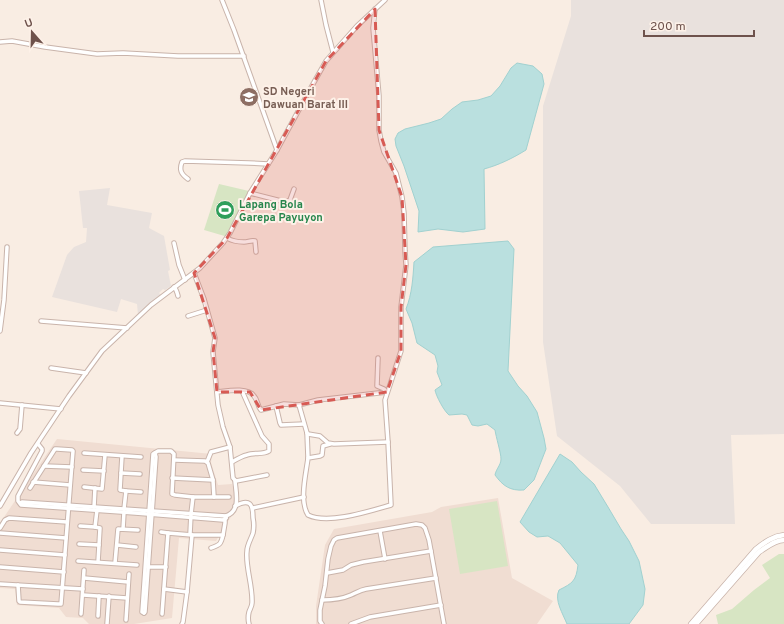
<svg xmlns="http://www.w3.org/2000/svg" width="784" height="624" font-family="Overpass,sans-serif">
<rect width="100%" height="100%" fill="#f9ede3"/>
<!-- residential -->
<g fill="#f0ddd2">
<polygon points="57,439 212,454 211,463 218,485 232,484 235,493 232,515 216,541 179,538 172,618 134,624 89,624 83,618 66,617 59,608 17,605 15,589 0,588 0,523"/>
<polygon points="498,498 512,578 553,601 537,624 316,624 316,606 325,545 334,529 432,512 441,507"/>
</g>
<!-- industrial -->
<g fill="#e9e1dd">
<polygon points="571,0 784,0 784,434 731,435 735,524 651,524 620,486 557,436 543,342 543,106 571,16"/>
<polygon points="110,188 107,205 152,213 149,228 164,236 170,270 168,271 171,286 165,290 163,289 159,293 161,295 138,315 137,304 121,299 117,312 52,297 67,255 74,247 86,242 87,228 83,228 79,191"/>
</g>
<!-- green -->
<g fill="#d7e5c3">
<polygon points="219,184 249,191 228,237 204,230"/>
<polygon points="497,501 508,566 460,574 449,509"/>
<polygon points="779,554 784,554 784,624 718,624 716,615 732,609 754,590 770,578 762,565"/>
</g>
<!-- water -->
<g fill="#bae0df" stroke="#a1d1d0">
<path d="M517,63L533,66L542,74L544,84L526,150C513,158 499,165 484,169L485,229L463,232L438,229L418,232L419,211L404,166L396,146L395,139L398,133L405,129L429,123L441,119L452,109L462,102L478,100L491,96L500,86L511,68Z"/>
<path d="M508,241L514,249L508,371L518,386L527,396L537,412L544,438L546,449L534,480L524,490C510,491 503,486 495,475C496,469 501,465 501,459C501,453 496,437 495,430L487,424L478,426L472,425L467,415L462,414L449,415C444,411 436,396 435,390L442,385L437,372L438,366L435,355L417,343L412,323L406,309C412,294 413,278 414,262L433,247Z"/>
<path d="M560,454L572,462L581,472L594,484L608,507L621,529L629,541L639,561L645,589L643,605L629,624H567C563,614 554,600 559,590C573,583 576,581 578,565L560,543L548,536L537,537L529,532L520,522Z"/>
</g>
<g fill="none" stroke-linecap="round" stroke-linejoin="round">
<!-- minor casing -->
<g stroke="#c9b4ab" stroke-width="5.5">
<g id="minor">
<polyline points="222,0 234,30 277,150"/>
<polyline points="321,0 326,25 333,52"/>
<polyline points="0,42 12,41 45,47 97,54 123,53 178,56 244,56"/>
<path d="M188,179C181,174 179,170 182,162L185,161L249,163L268,164"/>
<polyline points="250,193 285,202 290,200 294,189"/>
<path d="M227,238C232,241 238,242 244,242C248,242 251,240 255,241L256,252"/>
<polyline points="174,243 179,265 185,280"/>
<polyline points="194,273 204,299 215,338 213,352 218,405 223,427 230,447 233,478 236,481 267,475"/>
<path d="M174,287C176,289 177,292 178,296"/>
<polyline points="188,316 207,310"/>
<polyline points="41,321 127,328"/>
<polyline points="0,331 4,300 7,247"/>
<polyline points="378,358 377,386 384,389 386,392"/>
<polyline points="51,368 86,373"/>
<path d="M217,392C227,391 248,387 254,396C258,400 257,406 261,410L284,404L299,405L318,400L387,392"/>
<polyline points="0,403 61,409"/>
<polyline points="299,405 307,433 308,434 320,436 328,443 334,444 388,442"/>
<polyline points="276,406 280,423 281,425 304,424"/>
<polyline points="17,433 20,429 22,405"/>
<polyline points="307,433 308,458"/>
<polyline points="38,444 42,449 42,451 18,496 18,501 21,505 135,513 223,520 226,518"/>
<path d="M330,444L323,446L322,455L320,456L308,458C306,474 299,501 308,515C328,525 370,511 391,505L388,442L385,400L401,351V307L406,265L405,251L404,213L402,197L396,173L384,152L381,141L379,130V96L373,28L375,9"/>
<polyline points="84,453 141,457"/>
<polyline points="122,456 120,490 126,491 124,509"/>
<polyline points="174,460 205,461 208,463 213,480 214,497"/>
<polyline points="207,462 211,452 230,447"/>
<path d="M232,462C237,459 242,456 247,455C254,452 263,455 269,451V444L262,436L242,391"/>
<polyline points="44,466 72,467"/>
<polyline points="83,470 104,471"/>
<polyline points="121,473 140,474"/>
<polyline points="172,478 213,480"/>
<polyline points="33,482 70,485"/>
<polyline points="84,487 102,489 105,455"/>
<polyline points="126,491 141,492"/>
<polyline points="20,503 22,502 226,516 226,518"/>
<polyline points="0,506 31,453 69,396 102,351 151,305 200,268 223,243 230,233 250,193 277,150 313,84 326,61 357,26 385,0"/>
<path d="M235,506C250,498 253,504 253,518C254,523 254,528 253,533C251,539 247,545 247,551C245,566 253,586 252,603C252,606 250,609 249,612C248,616 248,620 249,624"/>
<polyline points="94,507 95,488"/>
<polyline points="253,508 304,497"/>
<polyline points="97,510 95,527 100,528 98,562"/>
<path d="M226,516C241,511 236,493 235,481"/>
<polyline points="80,526 95,527"/>
<polyline points="0,528 5,520 9,518 67,522"/>
<polyline points="123,529 124,512"/>
<polyline points="380,531 385,559"/>
<polyline points="161,532 168,533"/>
<polyline points="0,533 66,538"/>
<polyline points="190,534 191,514 193,497"/>
<polyline points="223,535 225,523 225,520"/>
<polyline points="79,544 99,545"/>
<polyline points="117,545 136,547"/>
<polyline points="0,550 65,555"/>
<polyline points="78,561 137,565"/>
<polyline points="115,563 118,529 138,530"/>
<polyline points="0,567 64,572"/>
<polyline points="148,567 166,567"/>
<polyline points="327,573 343,570 351,565 363,562 431,551"/>
<polyline points="84,578 128,582"/>
<polyline points="0,584 83,589"/>
<polyline points="18,585 19,601 20,602 58,604 61,604 73,451 72,450 57,449 55,449 30,488"/>
<polyline points="164,589 187,592 192,535"/>
<polyline points="83,595 127,598"/>
<path d="M322,600C331,600 342,599 351,595C356,593 360,590 366,589L436,578"/>
<polyline points="144,613 142,612 153,454 158,451 171,451 174,454 172,494 175,495 193,497 229,497"/>
<polyline points="144,613 145,612 156,457 155,453"/>
<polyline points="81,614 84,570"/>
<path d="M162,614L168,533L192,535H223C221,544 220,545 211,548"/>
<polyline points="98,616 99,596"/>
<polyline points="126,620 129,574"/>
<polyline points="107,624 109,596"/>
<polyline points="182,624 183,622 187,592"/>
<polyline points="322,624 320,621 320,610 325,586 328,559 331,546 334,540 337,538 416,524 422,525 425,528 429,540 444,624"/>
<polyline points="351,624 370,617 441,605"/>
</g>
</g>
<!-- tertiary casing -->
<g stroke="#c9b4ab" stroke-width="6">
<g id="tertiary">
<path d="M691,624L756,549C765,542 773,536 784,535"/>
<path d="M696,624L759,552C767,547 775,540 784,540"/>
</g>
</g>
<!-- minor -->
<use href="#minor" stroke="#fff" stroke-width="3.5"/>
<!-- tertiary -->
<use href="#tertiary" stroke="#fff" stroke-width="4.5"/>
</g>
<!-- marked area -->
<path fill="#d75b54" fill-opacity="0.2" stroke="#d75b54" stroke-width="3" stroke-dasharray="8 5" stroke-linejoin="round" d="M375,9L379,130L402,197L406,265L401,307V351L387,392L261,410L250,392H217L213,352L215,338L194,273L227,238L326,61Z"/>
<!-- icons -->
<defs>
<g id="school-disc" transform="scale(1)"><circle r="9.5" fill="#8d6e63" stroke="#fdf1e8"/><path d="M0-5L7-2L0 1L-7-2ZM-4 1L0 2.5L4 1V4Q0 6-4 4Z" fill="#fff"/></g>
<g id="stadium-disc" transform="scale(1)"><circle r="9.5" fill="#2e9e5b" stroke="#fdf1e8"/><path d="M0-5a6.5 5 0 1 0 0 10a6.5 5 0 1 0 0-10ZM-3.5-1.8h7v3.6h-7Z" fill="#fff"/></g>
</defs>
<g fill-rule="evenodd">
<use href="#school-disc" x="249" y="97"/>
<use href="#stadium-disc" x="225" y="210"/>
</g>
<g text-anchor="middle" stroke-width="4" stroke-linejoin="round" paint-order="stroke">
<!-- education labels -->
<g font-size="11" font-weight="bold" fill="#785e54" stroke="#fdf1e8" text-anchor="start">
<text x="263" y="95">SD Negeri<tspan x="263" dy="13">Dawuan Barat III</tspan></text>
</g>
<!-- leisure labels -->
<g font-size="11" font-weight="bold" fill="#27864d" stroke="#fdf1e8" text-anchor="start">
<text x="239" y="208">Lapang Bola<tspan x="239" dy="13">Garepa Payuyon</tspan></text>
</g>
</g>
<!-- north arrow -->
<g transform="translate(32 32) rotate(340)" stroke="#fdf1e8" stroke-width="3" paint-order="stroke">
<path d="M0-3L7 15L0 10L-7 15Z" fill="#6e524c"/>
<text y="-6" font-size="11" font-weight="bold" text-anchor="middle" fill="#6e524c">U</text>
</g>
<!-- scale -->
<path d="M644 30v6h110v-6" fill="none" stroke="#6e524c" stroke-width="2"/>
<text x="650" y="30" font-size="12" fill="#6e524c" stroke="#fdf1e8" stroke-width="3" paint-order="stroke">200 m</text>
</svg>
